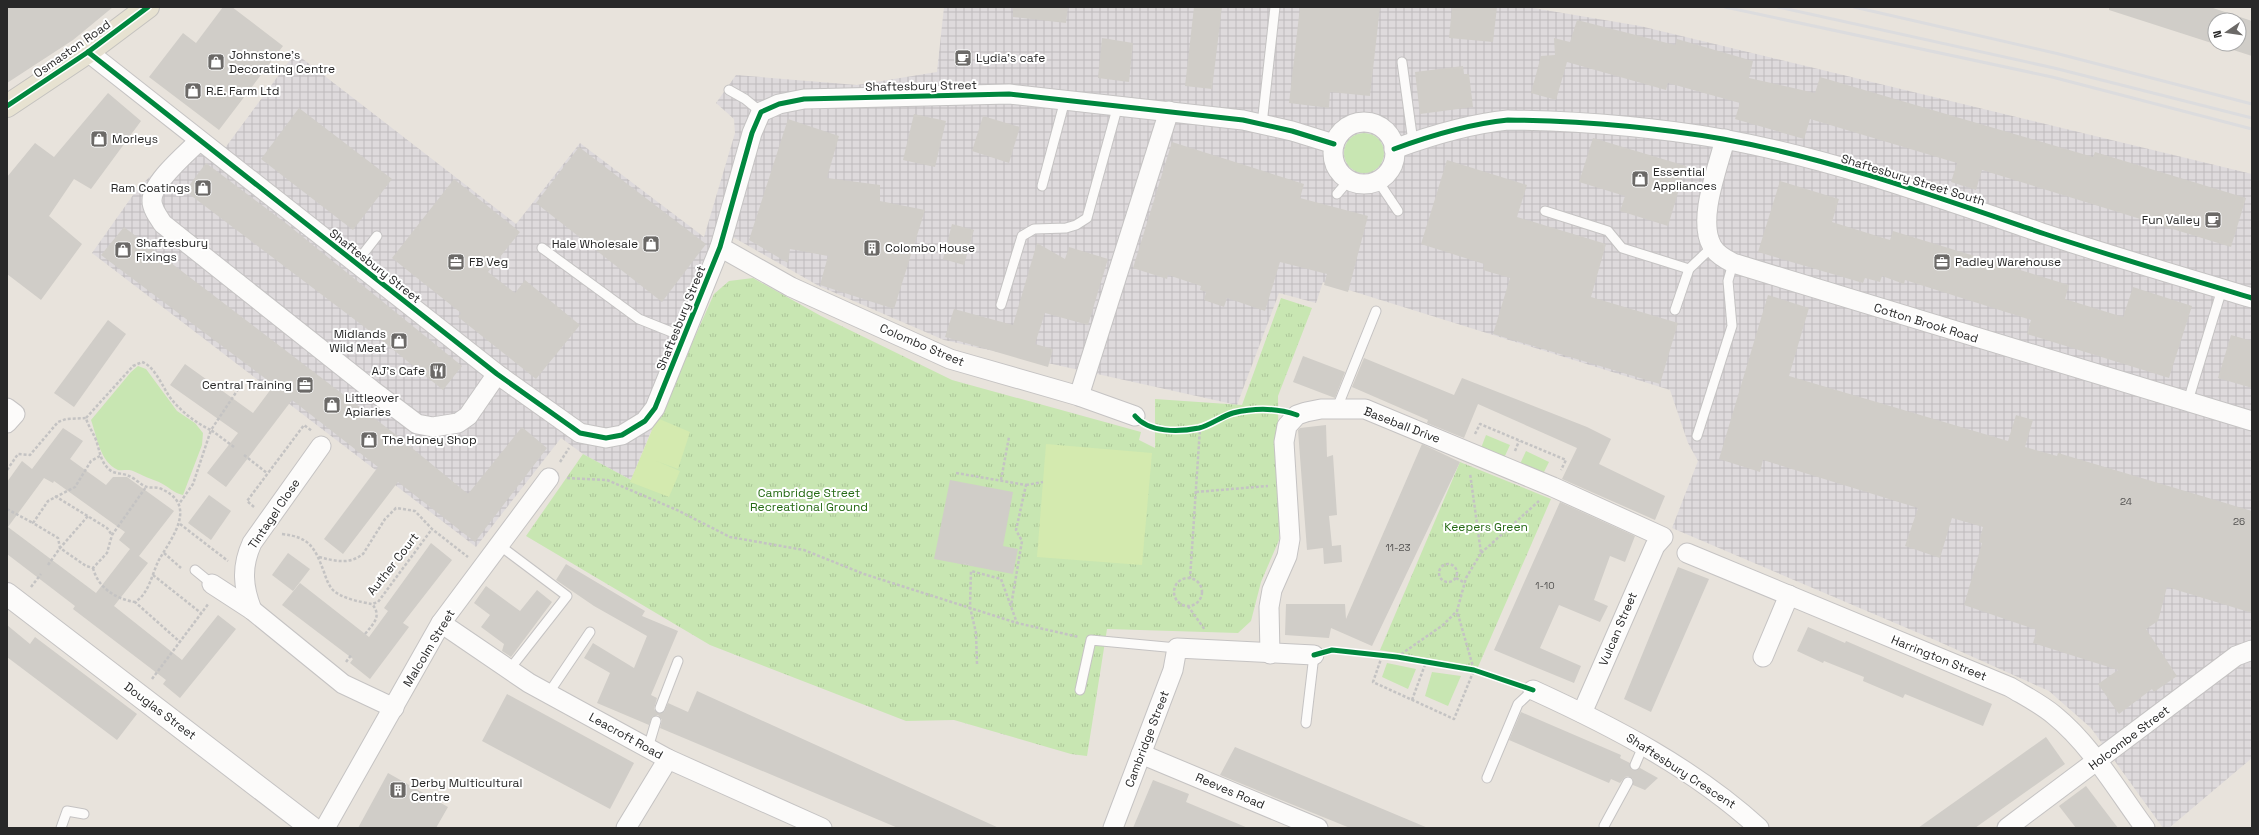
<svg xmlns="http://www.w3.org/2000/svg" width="2259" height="835" font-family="'Space Grotesk',sans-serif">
<defs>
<pattern id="industrial-grid" width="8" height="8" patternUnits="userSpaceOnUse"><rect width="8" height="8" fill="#dedadc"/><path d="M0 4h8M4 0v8" fill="none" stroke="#bebbbd"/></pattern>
<pattern id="park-tufts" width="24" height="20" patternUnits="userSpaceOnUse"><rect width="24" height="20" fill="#c8e6b2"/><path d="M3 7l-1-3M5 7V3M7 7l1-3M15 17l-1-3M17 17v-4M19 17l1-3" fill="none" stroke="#acc599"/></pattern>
</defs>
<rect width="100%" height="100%" fill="#e8e3dc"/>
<!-- industrial -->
<polygon fill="url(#industrial-grid)" points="944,7 1527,7 1640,26 2252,174 2252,758 2169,828 2163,828 2091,728 2049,691 1935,640 1672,528 1698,461 1688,443 1670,390 1323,282 1316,303 1279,293 1237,405 944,340 819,286 731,236 631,480 583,454 561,438 476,547 92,253 138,188 200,129 225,148 295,53 516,224 580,143 704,237 735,133 734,119 716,103 736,75 857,85 937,72"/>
<!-- grass -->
<g fill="#c8e6b2">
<circle cx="1364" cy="153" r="20"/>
<path d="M138,366L146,369L177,411L195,423L203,433L202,445L183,495C173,493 168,486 159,482C150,479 142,475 133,471C129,469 123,471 118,470C100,462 97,437 91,420L131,372Z"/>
<polygon points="1486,435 1510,445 1504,458 1481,448"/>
<polygon points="1526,451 1549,462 1543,474 1520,464"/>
<polygon points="1387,663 1416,669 1408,689 1382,677"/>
<polygon points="1432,672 1461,676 1448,706 1425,696"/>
</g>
<!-- park -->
<g fill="url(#park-tufts)">
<polygon points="753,278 821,316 952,380 1141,432 1139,440 1155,448 1155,399 1242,405 1281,298 1312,308 1278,396 1279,540 1261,582 1251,621 1238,633 1107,629 1087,756 1071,754 954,720 906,721 710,645 526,536 583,454 631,480 714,294 729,281"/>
<polygon points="1460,462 1551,499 1478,667 1380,650"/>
</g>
<!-- pitch -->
<g fill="#d4eaaf">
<polygon points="657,418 690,432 678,469 656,461 680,471 669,497 630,482"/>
<polygon points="1046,444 1152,453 1142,565 1037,557"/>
</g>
<!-- building -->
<g fill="#d0cdc8" fill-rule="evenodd">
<polygon points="7,7 113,7 73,40 7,83"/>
<polygon points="223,7 232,7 283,46 219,130 149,77 183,33 196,43"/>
<polygon points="1013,7 1068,7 1066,23 1013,17"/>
<polygon points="1194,7 1222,7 1212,89 1185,86"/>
<polygon points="1300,7 1380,7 1370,96 1330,92 1329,108 1289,103"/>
<polygon points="1452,7 1497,7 1493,42 1449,38"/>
<path d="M2109,7H2210L2252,21V56L2109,10ZM2215,20H2239V44H2215Z"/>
<polygon points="1577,20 1675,45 1677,39 1753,61 1749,78 1815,93 1820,77 2093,157 2095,152 2246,198 2231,247 1982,170 1976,190 1951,182 1957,163 1810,119 1804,139 1735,119 1740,103 1668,83 1666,90 1567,62 1556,100 1531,93 1541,56 1555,55 1554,38 1570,42"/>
<polygon points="1102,38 1133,43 1129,82 1098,78"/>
<polygon points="1463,66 1464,74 1469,74 1473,107 1420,114 1415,72"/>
<polygon points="108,93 141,121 91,189 74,179 49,216 82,244 41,300 7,274 7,177 35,143 54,157"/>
<polygon points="299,108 392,179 353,230 261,159"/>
<polygon points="914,114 946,121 935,167 903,160"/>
<polygon points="983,116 1020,127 1009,163 972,151"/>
<polygon points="788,119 839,136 827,178 880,185 880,201 925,210 894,309 820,285 828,256 790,249 788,263 749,240"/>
<polygon points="1593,138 1686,166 1668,226 1620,211 1625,196 1579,182"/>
<polygon points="1172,142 1304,184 1300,198 1368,216 1348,292 1324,285 1327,274 1280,262 1265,311 1227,298 1224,307 1204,300 1206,292 1200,290 1201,286 1168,275 1167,279 1133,268"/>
<polygon points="579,147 706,244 662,302 536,203"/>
<polygon points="1447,160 1527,185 1517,217 1606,244 1591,297 1678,323 1660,384 1493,334 1510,278 1483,270 1484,264 1421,244"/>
<polygon points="206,163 287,224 462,366 443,390 375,335 185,191"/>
<polygon points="454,179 520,232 488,272 515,293 525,280 580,325 536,379 458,317 461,313 392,258"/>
<polygon points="1780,181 1839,199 1832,222 1890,240 1893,231 2069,285 2065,299 2123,317 2133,287 2192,306 2169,378 2027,334 2031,320 1905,280 1904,284 1882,276 1880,282 1865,278 1863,283 1758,252"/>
<polygon points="952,224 974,230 964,265 943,259"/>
<polygon points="124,227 395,434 468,494 522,427 547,448 475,542 398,482 343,554 324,539 378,467 292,400 226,487 207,473 238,433 170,385 185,364 253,413 274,385 101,255"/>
<polygon points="1037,243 1065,259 1069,247 1108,259 1088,325 1045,313 1035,344 1053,349 1048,367 945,337 954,309 1013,325"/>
<polygon points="1768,295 1809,308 1789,376 2008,441 2016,415 2033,420 2025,447 2057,456 2058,453 2252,511 2252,613 2167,587 2158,621 2146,629 2177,676 2154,692 2152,689 2119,714 2098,684 2118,670 2033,643 2037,630 1964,605 1982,543 1979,542 1983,527 1952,518 1940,558 1905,546 1918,508 1763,460 1760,472 1719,459"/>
<polygon points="108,320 126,334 74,407 54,393"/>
<polygon points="2231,335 2252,341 2252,388 2218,378"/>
<polygon points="1303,356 1345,372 1335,398 1293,382"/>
<polygon points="1364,358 1454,395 1462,378 1587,427 1611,439 1599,464 1665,496 1655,520 1562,479 1577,448 1478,404 1464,438 1427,423 1428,420 1352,387"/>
<polygon points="1326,425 1327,457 1333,455 1337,515 1329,516 1332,546 1341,545 1342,562 1324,564 1323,548 1307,550 1298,430 1300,428"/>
<path d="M63,428L83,441L70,459L106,485L113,477H127L174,511L139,556L148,563L114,606L182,660L218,615L236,629L180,698L163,684L166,680L73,609L75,606L7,554V482L22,461L32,469ZM44,478L53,483L54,481L125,532L119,540L130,549L96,593L8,527Z"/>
<polygon points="1422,444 1460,462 1372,646 1331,628 1329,638 1285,635 1286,604 1345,604 1346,619"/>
<polygon points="950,480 1013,492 1003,546 1018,549 1013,574 934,559"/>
<polygon points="209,495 231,511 211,540 188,523"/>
<polygon points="1560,502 1635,536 1625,562 1610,556 1594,600 1608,606 1600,622 1559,605 1540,648 1581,666 1574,683 1494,650"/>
<polygon points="431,543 452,560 403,623 409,627 370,679 350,663 353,659 282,605 300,583 369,637 388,611 384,608"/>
<polygon points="288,553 310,569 293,591 272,575"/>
<polygon points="566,564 645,611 642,616 678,631 651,695 657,698 654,709 658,713 664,712 668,703 688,712 697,691 999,828 898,828 660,728 662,720 658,715 652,717 649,725 597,703 610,673 584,658 593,643 634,668 647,636 594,606 556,580"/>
<polygon points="1678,567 1709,579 1651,712 1624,699"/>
<polygon points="486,586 520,611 537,590 552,602 511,657 502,651 504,644 481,627 490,615 474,603"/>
<polygon points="7,625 30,644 35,637 137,714 117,740 7,657"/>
<polygon points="1808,627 1845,643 1846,641 1992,704 1983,726 1905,694 1903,698 1863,681 1864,677 1824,661 1823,663 1797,651"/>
<polygon points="507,694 634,763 610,809 482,741"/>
<polygon points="1521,712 1621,755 1620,758 1630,763 1632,770 1640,768 1658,778 1645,790 1633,785 1633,779 1628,776 1625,777 1620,783 1611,779 1609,783 1509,740"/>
<polygon points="2046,737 2065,764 1975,828 1918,828"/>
<polygon points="1235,747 1428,828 1350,828 1220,775"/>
<polygon points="388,773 448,807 436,828 358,828"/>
<polygon points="1153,780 1189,794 1186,802 1248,828 1133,828"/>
<polygon points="2086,786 2118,828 2076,828 2059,806"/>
</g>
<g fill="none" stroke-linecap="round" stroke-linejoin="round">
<!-- service casing -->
<g stroke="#c5c3c3" stroke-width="11">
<g id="service">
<polyline points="1402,62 1413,142"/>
<polyline points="729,90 745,99 761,112"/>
<polyline points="1262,124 1275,7"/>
<polyline points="1378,181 1398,211"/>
<polyline points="1042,186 1065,100"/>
<polyline points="1337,194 1349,180"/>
<polyline points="1545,211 1608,231 1622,248 1689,269"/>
<polyline points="542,248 639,319 684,337"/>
<polyline points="356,263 377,236"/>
<polyline points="1001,305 1022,236 1034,229 1066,228 1076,225 1087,218 1118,105"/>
<polyline points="1675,310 1689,269 1712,247"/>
<polyline points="2188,401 2222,289"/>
<polyline points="1337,408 1376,311"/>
<polyline points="1697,436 1732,326 1728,281 1733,263"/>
<polyline points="499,545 567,596 509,670"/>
<polyline points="195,570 212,584"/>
<polyline points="1080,690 1091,640 1177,648"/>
<polyline points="548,694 590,632"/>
<polyline points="660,708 678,661"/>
<polyline points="1306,723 1314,655"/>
<polyline points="648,748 656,721"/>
<polyline points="1635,765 1644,744"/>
<polyline points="1487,778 1518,704 1533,690"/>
<polyline points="1604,826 1628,782"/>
<polyline points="61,828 67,811 84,814"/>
</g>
</g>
<!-- minor casing -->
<g stroke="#c5c3c3" stroke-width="21">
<g id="minor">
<polyline points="88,52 497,374 580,433 606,438 622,435 645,421 655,408 720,247 752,133 761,112 779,104 804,99 1009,94 1243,120 1292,131 1334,144"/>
<circle cx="1364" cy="153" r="31"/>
<path d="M1725,139C1718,168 1697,219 1712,246C1716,254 1725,259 1733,263L2252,421"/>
<path d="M199,141C186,154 151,183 152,201C152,209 159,218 163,224L372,390L417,424L433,427L458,423L468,416L497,374"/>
<path d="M1394,149C1432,135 1468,124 1508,120C1579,121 1653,127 1723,139C1833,159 1940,198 2045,234C2114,257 2183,277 2252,298"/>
<polyline points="720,247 791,287 950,359 1079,396 1135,416"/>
<polyline points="1079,396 1169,111"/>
<polyline points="7,408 15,414 7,423"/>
<path d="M1687,553L2010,687C2025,696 2041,704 2054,715C2091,745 2117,790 2145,828"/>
<polyline points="212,584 252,610 343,684 394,708"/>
<path d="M252,610C243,587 241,567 252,543L321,446"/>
<polyline points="441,623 529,683 668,759 822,828"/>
<polyline points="1270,654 1269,607 1272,590 1287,556 1290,539 1284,442 1287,426 1297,415 1306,412 1321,409 1365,409 1553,487 1663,537 1655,546 1582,713"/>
<polyline points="1763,657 1789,595"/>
<path d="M1533,690C1614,727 1693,768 1759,828"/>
<polyline points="1141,754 1318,828"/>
<polyline points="325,828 441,623 549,478"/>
<polyline points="626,828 668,759"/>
<polyline points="1113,828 1173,670 1177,648 1314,655"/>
<polyline points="2007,828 2236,656 2252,650"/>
</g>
</g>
<!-- tertiary casing -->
<g stroke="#c5c3c3" stroke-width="24">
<polyline id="tertiary" points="7,594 312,828"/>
</g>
<!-- primary casing -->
<g stroke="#c4c2bf" stroke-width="24">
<polyline id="primary" points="7,106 88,52 148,7"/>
</g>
<!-- path -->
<g stroke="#c4c3c3" stroke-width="2.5" stroke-dasharray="3 2" stroke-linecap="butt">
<path d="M86,418L133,366L142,362C156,367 163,389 172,400C182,412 197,424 211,430L193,484L179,504"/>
<polyline points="1475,434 1480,424 1566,460 1561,470"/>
<polyline points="234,447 211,430 243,382"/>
<polyline points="1515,451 1519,441"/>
<polyline points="244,455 267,473"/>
<polyline points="100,456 91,461 75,487 48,501 33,523 58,538 60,548 86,566 93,568 107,553 112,535 146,487"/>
<polyline points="560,462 569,448"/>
<path d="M7,470L18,454L30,455L58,422L66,419L86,418C88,426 93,432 96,440C100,451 100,462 110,470C114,474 123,473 129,476C135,478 142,486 147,487C151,488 155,487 159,488C198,503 174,535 160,558C152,572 150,593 135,602L180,642"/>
<polyline points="956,473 1026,485 1016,530 1022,541 1011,606"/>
<polyline points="567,478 607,480 677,510 730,537 804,550 864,574 1017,623 1079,637"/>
<polyline points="1001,480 1009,437"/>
<polyline points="1026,485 1043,482"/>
<polyline points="1196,492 1268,486"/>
<polyline points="55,496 107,528 112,535"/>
<polyline points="254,507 247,501 304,425 312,431"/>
<polyline points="7,509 33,523"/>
<polyline points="180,524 228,561"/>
<path d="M282,534C310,537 315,548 324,572C326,578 328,584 332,589C340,598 360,602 372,604L378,602L432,529"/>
<polyline points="164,553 181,568"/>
<polyline points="1481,553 1539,501"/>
<path d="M319,557C335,561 349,565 363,554L385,519L396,508L415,511L432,529L468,557"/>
<circle cx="1448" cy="573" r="9"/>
<polyline points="48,565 60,548 88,516"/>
<path d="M93,568C98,588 116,599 135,602"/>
<polyline points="153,575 201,613"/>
<polyline points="1456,578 1465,583"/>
<circle cx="1188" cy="592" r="14"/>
<polyline points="1190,579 1200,428"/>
<polyline points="31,587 41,574"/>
<polyline points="1188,606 1205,630"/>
<path d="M365,634C374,623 382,616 372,604"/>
<polyline points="1382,656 1373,682 1454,719 1474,670 1457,611"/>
<polyline points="1397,657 1443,625 1457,611 1466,578 1481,553 1470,473"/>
<polyline points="346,662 352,654"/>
<polyline points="977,664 976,633 970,607 971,571 1001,579 1017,623"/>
<polyline points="152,679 209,603"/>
<polyline points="1412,700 1426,662"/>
</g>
<!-- service -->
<use href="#service" stroke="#fcfbfa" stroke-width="9"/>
<!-- minor -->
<use href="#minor" stroke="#fcfbfa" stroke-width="19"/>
<!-- tertiary -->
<use href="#tertiary" stroke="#fcfbfa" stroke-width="22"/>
<!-- primary -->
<use href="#primary" stroke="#e7e2d1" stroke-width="22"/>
<!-- rail -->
<g stroke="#dcdcde" stroke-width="3">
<polyline points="1725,7 2052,77 2252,129"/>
<polyline points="1778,7 2054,68 2252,118"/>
<polyline points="1854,7 2059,54 2252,104"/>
</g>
<!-- cycleway casing -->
<g stroke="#fff" stroke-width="8">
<g id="cycleway">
<polyline points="88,52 497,374 580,433 606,438 622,435 645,421 655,408 720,247 752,133 761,112 779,104 804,99 1009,94 1243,120 1292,131 1334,144"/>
<polyline points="7,106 88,52 148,7"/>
<path d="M1394,149C1432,135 1468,124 1508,120C1579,121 1653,127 1723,139C1833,159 1940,198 2045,234C2114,257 2183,277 2252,298"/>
<path d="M1135,416C1149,433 1179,432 1199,428C1211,425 1222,416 1233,413C1254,408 1277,408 1297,415"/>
<polyline points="1314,655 1332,650 1397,657 1474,670 1533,690"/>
</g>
</g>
<!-- cycleway -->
<use href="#cycleway" stroke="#00873e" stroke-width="5"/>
</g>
<!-- icons -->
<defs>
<g id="cafe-square" transform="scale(0.9)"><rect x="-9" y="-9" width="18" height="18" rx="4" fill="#6b6967" stroke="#fff"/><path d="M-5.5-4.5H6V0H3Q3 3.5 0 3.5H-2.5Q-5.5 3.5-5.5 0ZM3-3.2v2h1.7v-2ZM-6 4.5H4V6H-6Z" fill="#fff"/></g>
<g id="shop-square" transform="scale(0.9)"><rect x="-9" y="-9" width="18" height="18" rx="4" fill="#6b6967" stroke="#fff"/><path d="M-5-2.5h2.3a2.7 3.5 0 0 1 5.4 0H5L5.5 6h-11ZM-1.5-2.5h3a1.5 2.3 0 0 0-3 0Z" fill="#fff"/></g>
<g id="building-square" transform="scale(0.9)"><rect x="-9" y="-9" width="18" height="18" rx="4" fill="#6b6967" stroke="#fff"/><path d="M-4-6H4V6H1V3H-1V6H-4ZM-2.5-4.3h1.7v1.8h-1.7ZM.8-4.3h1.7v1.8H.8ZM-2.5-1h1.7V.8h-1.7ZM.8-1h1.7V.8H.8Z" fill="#fff"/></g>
<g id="office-square" transform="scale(0.9)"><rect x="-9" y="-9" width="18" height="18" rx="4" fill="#6b6967" stroke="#fff"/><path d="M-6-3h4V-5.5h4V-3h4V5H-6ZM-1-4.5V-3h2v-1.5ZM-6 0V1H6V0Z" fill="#fff"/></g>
<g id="restaurant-square" transform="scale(0.9)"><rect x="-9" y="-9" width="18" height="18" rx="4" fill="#6b6967" stroke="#fff"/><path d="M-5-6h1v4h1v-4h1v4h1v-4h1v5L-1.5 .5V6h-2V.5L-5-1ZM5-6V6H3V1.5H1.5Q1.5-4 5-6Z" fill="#fff"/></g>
</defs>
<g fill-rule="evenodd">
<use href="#cafe-square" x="963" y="58"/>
<use href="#shop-square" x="216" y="62"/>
<use href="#shop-square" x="193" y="91"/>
<use href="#shop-square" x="99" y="139"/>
<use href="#shop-square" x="1640" y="179"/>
<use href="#shop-square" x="203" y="188"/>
<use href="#cafe-square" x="2213" y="220"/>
<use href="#shop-square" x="651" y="244"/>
<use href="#building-square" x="872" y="248"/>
<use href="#shop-square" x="123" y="250"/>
<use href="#office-square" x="456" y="262"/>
<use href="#office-square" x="1942" y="262"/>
<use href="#shop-square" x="399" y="341"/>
<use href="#restaurant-square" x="438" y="371"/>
<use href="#office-square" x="305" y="385"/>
<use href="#shop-square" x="332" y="405"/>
<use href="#shop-square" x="369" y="440"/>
<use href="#building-square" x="398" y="790"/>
</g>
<g text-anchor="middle" stroke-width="4" stroke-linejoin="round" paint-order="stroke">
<!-- number labels -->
<g font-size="10" fill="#535251">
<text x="2126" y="505">24</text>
<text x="2239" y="525">26</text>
<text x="1398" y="551">11-23</text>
<text x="1545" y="589">1-10</text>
</g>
<!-- street labels -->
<g font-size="12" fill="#282828" stroke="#fff">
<text transform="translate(72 49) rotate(-35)" y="4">Osmaston Road</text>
<text transform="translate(921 86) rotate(-1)" y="4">Shaftesbury Street</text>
<text transform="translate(1913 180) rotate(17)" y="4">Shaftesbury Street South</text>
<text transform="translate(375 266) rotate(38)" y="4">Shaftesbury Street</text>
<text transform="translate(681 318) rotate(-68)" y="4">Shaftesbury Street</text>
<text transform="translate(1926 323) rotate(17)" y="4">Cotton Brook Road</text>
<text transform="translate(922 345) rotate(23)" y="4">Colombo Street</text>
<text transform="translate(1402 425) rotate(21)" y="4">Baseball Drive</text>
<text transform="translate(274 514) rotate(-56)" y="4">Tintagel Close</text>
<text transform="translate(393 564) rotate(-52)" y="4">Auther Court</text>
<text transform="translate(1618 629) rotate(-67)" y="4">Vulcan Street</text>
<text transform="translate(429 648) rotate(-59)" y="4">Malcolm Street</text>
<text transform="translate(1939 658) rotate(22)" y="4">Harrington Street</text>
<text transform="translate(160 711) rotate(37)" y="4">Douglas Street</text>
<text transform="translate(626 736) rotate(29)" y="4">Leacroft Road</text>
<text transform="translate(2129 738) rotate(-37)" y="4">Holcombe Street</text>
<text transform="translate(1147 739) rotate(-69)" y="4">Cambridge Street</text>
<text transform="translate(1681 771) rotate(33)" y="4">Shaftesbury Crescent</text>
<text transform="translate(1230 791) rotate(23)" y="4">Reeves Road</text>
</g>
<!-- poi labels -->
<g font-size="12" fill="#282828" stroke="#fff" text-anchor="start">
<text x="229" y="59">Johnstone's<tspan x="229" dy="14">Decorating Centre</tspan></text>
<text x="976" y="62">Lydia's cafe</text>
<text x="206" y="95">R.E. Farm Ltd</text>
<text x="112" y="143">Morleys</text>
<text x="1653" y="176">Essential<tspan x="1653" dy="14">Appliances</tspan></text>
<text x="190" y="192" text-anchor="end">Ram Coatings</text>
<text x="2200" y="224" text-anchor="end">Fun Valley</text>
<text x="136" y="247">Shaftesbury<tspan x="136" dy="14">Fixings</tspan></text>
<text x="638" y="248" text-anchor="end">Hale Wholesale</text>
<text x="885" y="252">Colombo House</text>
<text x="469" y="266">FB Veg</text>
<text x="1955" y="266">Padley Warehouse</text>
<text x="386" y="338" text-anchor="end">Midlands<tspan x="386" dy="14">Wild Meat</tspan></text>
<text x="425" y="375" text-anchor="end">AJ's Cafe</text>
<text x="292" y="389" text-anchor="end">Central Training</text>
<text x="345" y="402">Littleover<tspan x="345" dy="14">Apiaries</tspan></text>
<text x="382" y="444">The Honey Shop</text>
<text x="411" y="787">Derby Multicultural<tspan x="411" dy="14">Centre</tspan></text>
</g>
<!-- park labels -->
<g font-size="12" fill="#256a14" stroke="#fff">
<text x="809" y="497">Cambridge Street<tspan x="809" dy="14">Recreational Ground</tspan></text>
<text x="1486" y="531">Keepers Green</text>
</g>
</g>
<!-- border -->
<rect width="2259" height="835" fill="none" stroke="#282828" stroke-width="16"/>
<!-- north arrow -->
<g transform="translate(2227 32) rotate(257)"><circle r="19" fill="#ffffff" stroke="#a9a9a9"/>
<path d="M0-3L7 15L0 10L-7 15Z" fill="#6b6967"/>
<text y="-6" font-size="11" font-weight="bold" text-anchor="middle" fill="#282828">N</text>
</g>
</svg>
